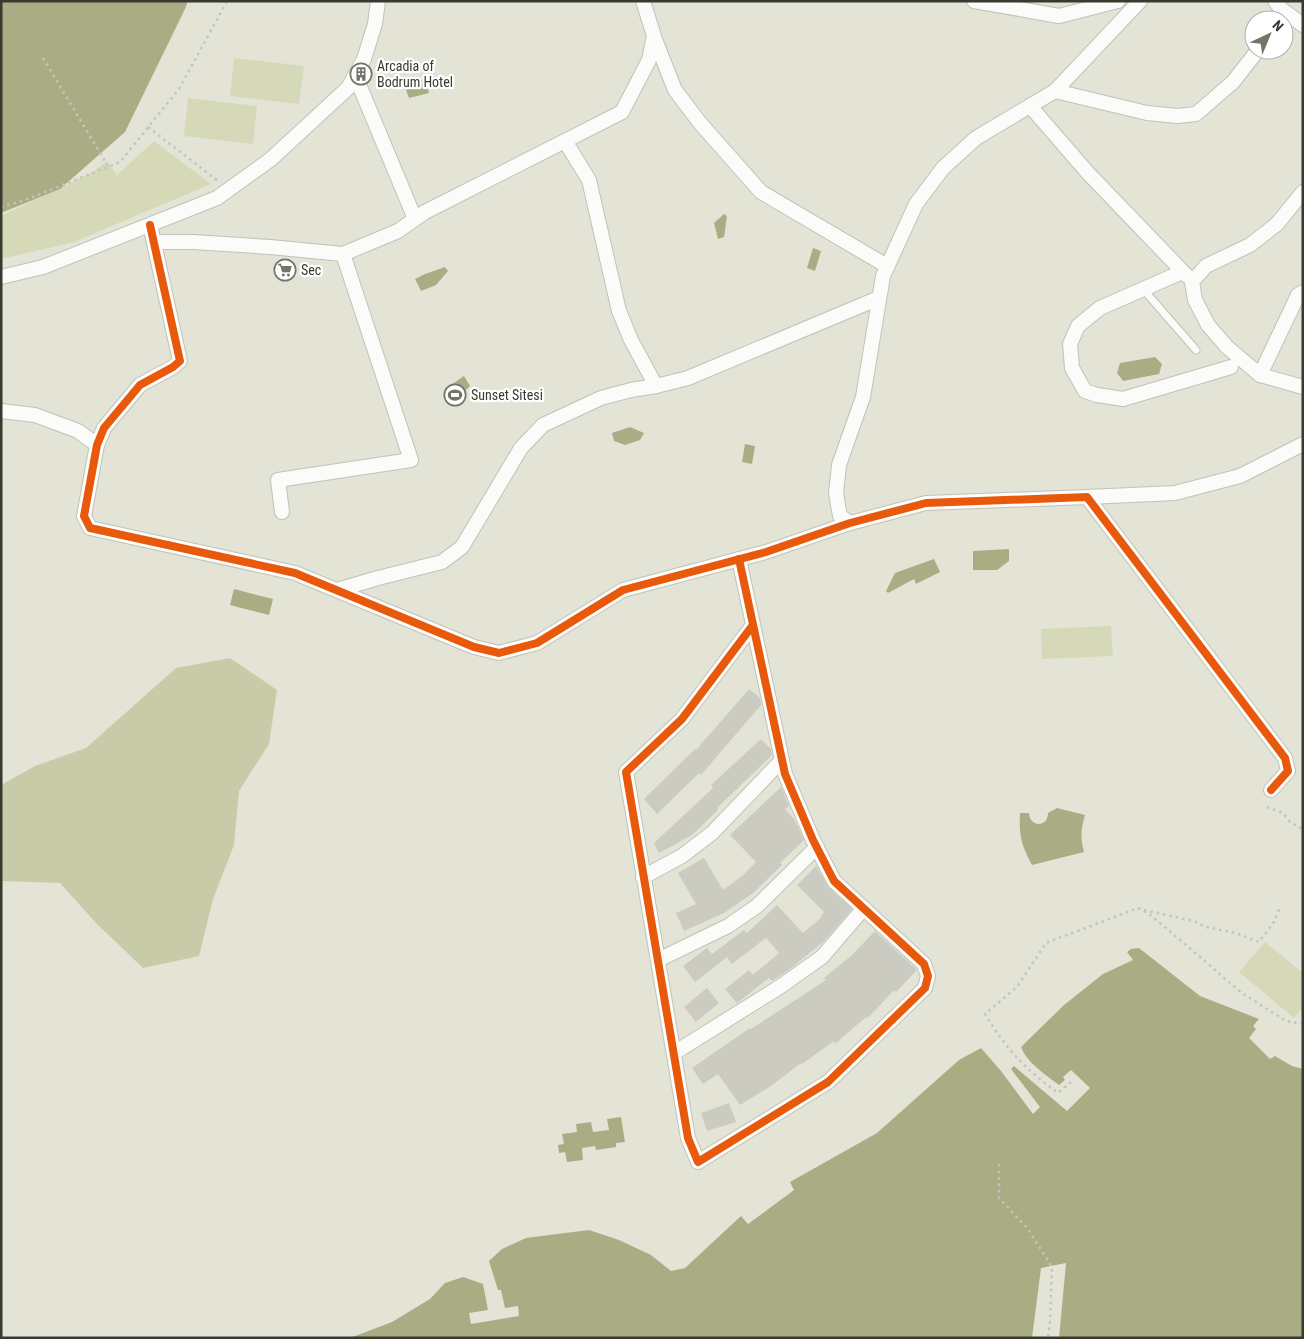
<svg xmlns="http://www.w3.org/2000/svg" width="1304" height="1339" font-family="'Roboto Condensed',sans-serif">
<rect width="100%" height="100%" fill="#e3e4d6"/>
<!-- green -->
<g fill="#d6d9b8">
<polygon points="234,58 304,66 299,104 230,96"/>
<polygon points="188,98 257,106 253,144 184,136"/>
<polygon points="154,141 211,184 74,242 1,259 1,216 93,172 107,161 117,175"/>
<polygon points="1111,626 1113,656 1042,659 1041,629"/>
<polygon points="1265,942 1303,973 1303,1007 1294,1018 1239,972"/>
</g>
<!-- forest -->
<polygon fill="#c8cba7" points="230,658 277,690 269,744 239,791 234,845 213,899 199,956 143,968 97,924 60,883 1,881 1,785 35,766 86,748 176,668"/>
<!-- water -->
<g fill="#aaad84">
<polygon points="1,1 188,1 185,9 125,132 60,189 1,213"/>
<polygon points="425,79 429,93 409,98 404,85"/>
<polygon points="724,214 727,216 724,237 718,239 714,223"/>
<polygon points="813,248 821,251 815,271 807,268"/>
<polygon points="445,267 448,271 436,285 421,291 415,279 425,274"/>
<polygon points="1155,357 1162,364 1159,374 1123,381 1117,373 1120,363"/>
<polygon points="464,376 470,386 453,402 445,389"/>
<polygon points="630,427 644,433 640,440 625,445 614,441 612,433"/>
<polygon points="745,444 755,446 752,464 742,462"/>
<polygon points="1009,549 1009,561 997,570 973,570 973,551"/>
<polygon points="934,559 940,572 916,584 914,579 888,593 886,591 895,573"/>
<polygon points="234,589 273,599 269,615 230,605"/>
<path d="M1057,808L1085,815C1081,830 1080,836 1084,852L1032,865C1021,844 1019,836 1020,813H1029C1029,827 1048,828 1048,813Z"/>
<path d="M1139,948L1200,996L1259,1019L1253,1026L1256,1029L1249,1038L1270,1059L1275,1056L1292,1066L1303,1069V1338H350L392,1322L430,1299L445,1283L463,1277L483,1284L488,1310L469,1313L471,1324L519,1316L518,1306L505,1308L501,1290H498L489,1261L502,1249L526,1238L589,1230L619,1240L651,1255L671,1271L685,1268L741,1216L748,1224L794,1190L790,1182L877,1133L959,1060L981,1048L1001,1071L1033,1114L1040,1107L1011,1069L1014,1066L1067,1111L1090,1088L1071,1070L1063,1077L1065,1080L1059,1085C1046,1075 1027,1063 1021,1047L1064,1005L1103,974L1133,960L1127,952L1131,949Z"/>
<polygon points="621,1117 625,1142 616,1143 616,1147 596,1150 595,1146 582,1148 583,1160 567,1162 565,1152 559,1153 558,1145 564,1144 562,1134 577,1132 576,1124 591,1122 593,1132 609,1130 607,1119"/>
</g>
<!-- pier -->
<polygon fill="#e3e4d6" points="1066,1263 1059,1338 1032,1338 1041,1268"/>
<!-- building -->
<g fill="#cbcbc1">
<polygon points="749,689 760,698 761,705 701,775 699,773 657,814 644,799 695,749 696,750"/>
<polygon points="761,739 771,749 772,755 717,808 718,810 692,835 659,853 654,843 713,788 711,785"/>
<polygon points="781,787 789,806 785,809 794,819 804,840 780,863 782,865 753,893 724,913 684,931 676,913 696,904 678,873 704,858 723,890 741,877 756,862 730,835"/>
<polygon points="816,866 828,887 852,909 824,941 794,966 772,981 769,978 737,1003 725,989 749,970 753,975 779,953 766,938 732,964 727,957 695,982 683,966 707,948 712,954 744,930 747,933 777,905 803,933 822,917 821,916 824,912 797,885"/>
<polygon points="875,931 917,970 896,992 894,990 868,1018 866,1017 835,1044 834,1041 802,1064 801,1063 771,1086 740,1105 718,1074 703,1084 692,1068 750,1028 751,1029 826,980 824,978 847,959 848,959"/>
<polygon points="707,988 719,1003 696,1022 684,1007"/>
<polygon points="729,1103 736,1122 707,1131 701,1113"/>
</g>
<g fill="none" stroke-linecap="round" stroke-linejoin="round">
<!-- lane casing -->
<g stroke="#c1c2b8" stroke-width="9">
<polyline id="lane" points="1143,289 1196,350"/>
</g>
<!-- street casing -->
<g stroke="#c1c2b8" stroke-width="16">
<g id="street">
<polyline points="974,1 1059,16 1118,1"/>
<polyline points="1275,1 1281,9 1303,25"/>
<polyline points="654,37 675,90 700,123 761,192 887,266"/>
<polyline points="355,75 415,219"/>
<polyline points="1055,91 1147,113 1178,116 1196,114 1233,82 1258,50"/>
<polyline points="1030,106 1088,173 1187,276"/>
<polyline points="565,141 589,180 619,311 631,340 656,386"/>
<polyline points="1303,192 1277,224 1250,245 1206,266 1192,282 1195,300 1208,325 1227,347 1260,375 1303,387"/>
<polyline points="150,225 180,361 173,367 140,385 104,428 97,445 84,516 90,528 295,573 474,647 499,653 537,643 623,590 766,552 850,523 926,503 1087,497 1285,758 1288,771 1271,790"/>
<polyline points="154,242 193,242 270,247 343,254 398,231 425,212 622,112 649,60 654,36 643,1"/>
<polyline points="1182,272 1100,308 1078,326 1070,344 1072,368 1085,391 1097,395 1123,399 1231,367"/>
<polyline points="1,277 43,267 217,198 271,159 348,88 364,59 375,24 378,1"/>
<polyline points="1260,375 1298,295 1303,292"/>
<polyline points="1,411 35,415 78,431 97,445"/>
<polyline points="1087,497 1175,493 1240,476 1303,444"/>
<polyline points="282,512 278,480 411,460 343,254"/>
<polyline points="850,523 840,516 836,493 839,465 863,397 883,276 916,204 943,168 976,138 1055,91 1140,1"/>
<polyline points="739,559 785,774 813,840 834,881 924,964 928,976 925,988 828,1082 698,1162 688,1138 626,772 682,719 753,625"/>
<polyline points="337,590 378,578 442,562 462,547 521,448 543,425 601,398 631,390 656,386 688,378 879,298"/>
<polyline points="643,877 682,856 712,833 782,760"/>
<polyline points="658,960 728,926 757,906 817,847"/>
<polyline points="674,1053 781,986 822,957 864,908"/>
</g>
</g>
<!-- path -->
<g stroke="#c4c4bf" stroke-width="2.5" stroke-dasharray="2.5 4" stroke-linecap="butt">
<polyline points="43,58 108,166"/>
<polyline points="148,127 218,181"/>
<polyline points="1,207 25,200 120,162 179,89 227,1"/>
<polyline points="1267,807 1283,813 1291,823 1303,829"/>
<polyline points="1144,910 1194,921 1206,927 1236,933 1259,942 1274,922 1280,907"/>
<path d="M1071,1082L1058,1093C1025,1069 1006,1049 985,1014L1017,987L1046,943L1138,908L1148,913L1205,961L1225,979L1242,993L1286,1021L1303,1024"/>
<polyline points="999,1164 999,1198 1028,1229 1052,1267 1050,1322 1048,1338"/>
</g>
<!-- lane -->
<use href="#lane" stroke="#fbfbf9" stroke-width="7"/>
<!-- street -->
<use href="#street" stroke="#fbfbf9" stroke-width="14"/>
<!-- cycleway casing -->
<g stroke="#fff" stroke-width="11">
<g id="cycleway">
<polyline points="150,225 180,361 173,367 140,385 104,428 97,445 84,516 90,528 295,573 474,647 499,653 537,643 623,590 766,552 850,523 926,503 1087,497 1285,758 1288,771 1271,790"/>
<polyline points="739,559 785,774 813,840 834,881 924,964 928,976 925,988 828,1082 698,1162 688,1138 626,772 682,719 753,625"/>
</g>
</g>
<!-- cycleway -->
<use href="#cycleway" stroke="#e8590c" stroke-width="8"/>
</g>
<!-- icons -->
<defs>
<g id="building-ring" transform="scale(1.125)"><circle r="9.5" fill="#fff" stroke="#747569" stroke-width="1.5"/><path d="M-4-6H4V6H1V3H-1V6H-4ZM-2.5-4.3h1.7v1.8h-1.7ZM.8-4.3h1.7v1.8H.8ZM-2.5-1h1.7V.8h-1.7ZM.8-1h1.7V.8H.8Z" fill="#747569"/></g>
<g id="supermarket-ring" transform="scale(1.125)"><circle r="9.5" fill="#fff" stroke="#747569" stroke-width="1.5"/><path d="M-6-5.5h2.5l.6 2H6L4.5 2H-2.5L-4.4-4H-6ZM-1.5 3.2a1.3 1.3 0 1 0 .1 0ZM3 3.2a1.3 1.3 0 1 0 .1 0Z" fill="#747569"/></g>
<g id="stadium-ring" transform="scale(1.125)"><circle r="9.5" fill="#fff" stroke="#747569" stroke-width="1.5"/><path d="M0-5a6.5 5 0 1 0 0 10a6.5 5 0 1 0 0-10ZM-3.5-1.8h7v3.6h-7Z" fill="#747569"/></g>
</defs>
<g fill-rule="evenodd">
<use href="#building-ring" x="361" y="74"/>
<use href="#supermarket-ring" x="285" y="270"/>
<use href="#stadium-ring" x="455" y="395"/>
</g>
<g text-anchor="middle" stroke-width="4.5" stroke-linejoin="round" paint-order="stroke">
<!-- poi labels -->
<g font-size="14" fill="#38392f" stroke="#fff" text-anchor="start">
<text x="377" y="71">Arcadia of<tspan x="377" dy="16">Bodrum Hotel</tspan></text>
<text x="301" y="275">Sec</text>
<text x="471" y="400">Sunset Sitesi</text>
</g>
</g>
<!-- border -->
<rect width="1304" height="1339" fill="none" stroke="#38392f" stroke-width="5"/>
<!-- north arrow -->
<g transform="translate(1269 35) rotate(44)"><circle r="24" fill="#ffffff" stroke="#afb0ac"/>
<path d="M0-4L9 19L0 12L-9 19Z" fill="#747569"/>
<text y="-8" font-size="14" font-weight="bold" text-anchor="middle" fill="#38392f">N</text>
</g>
</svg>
